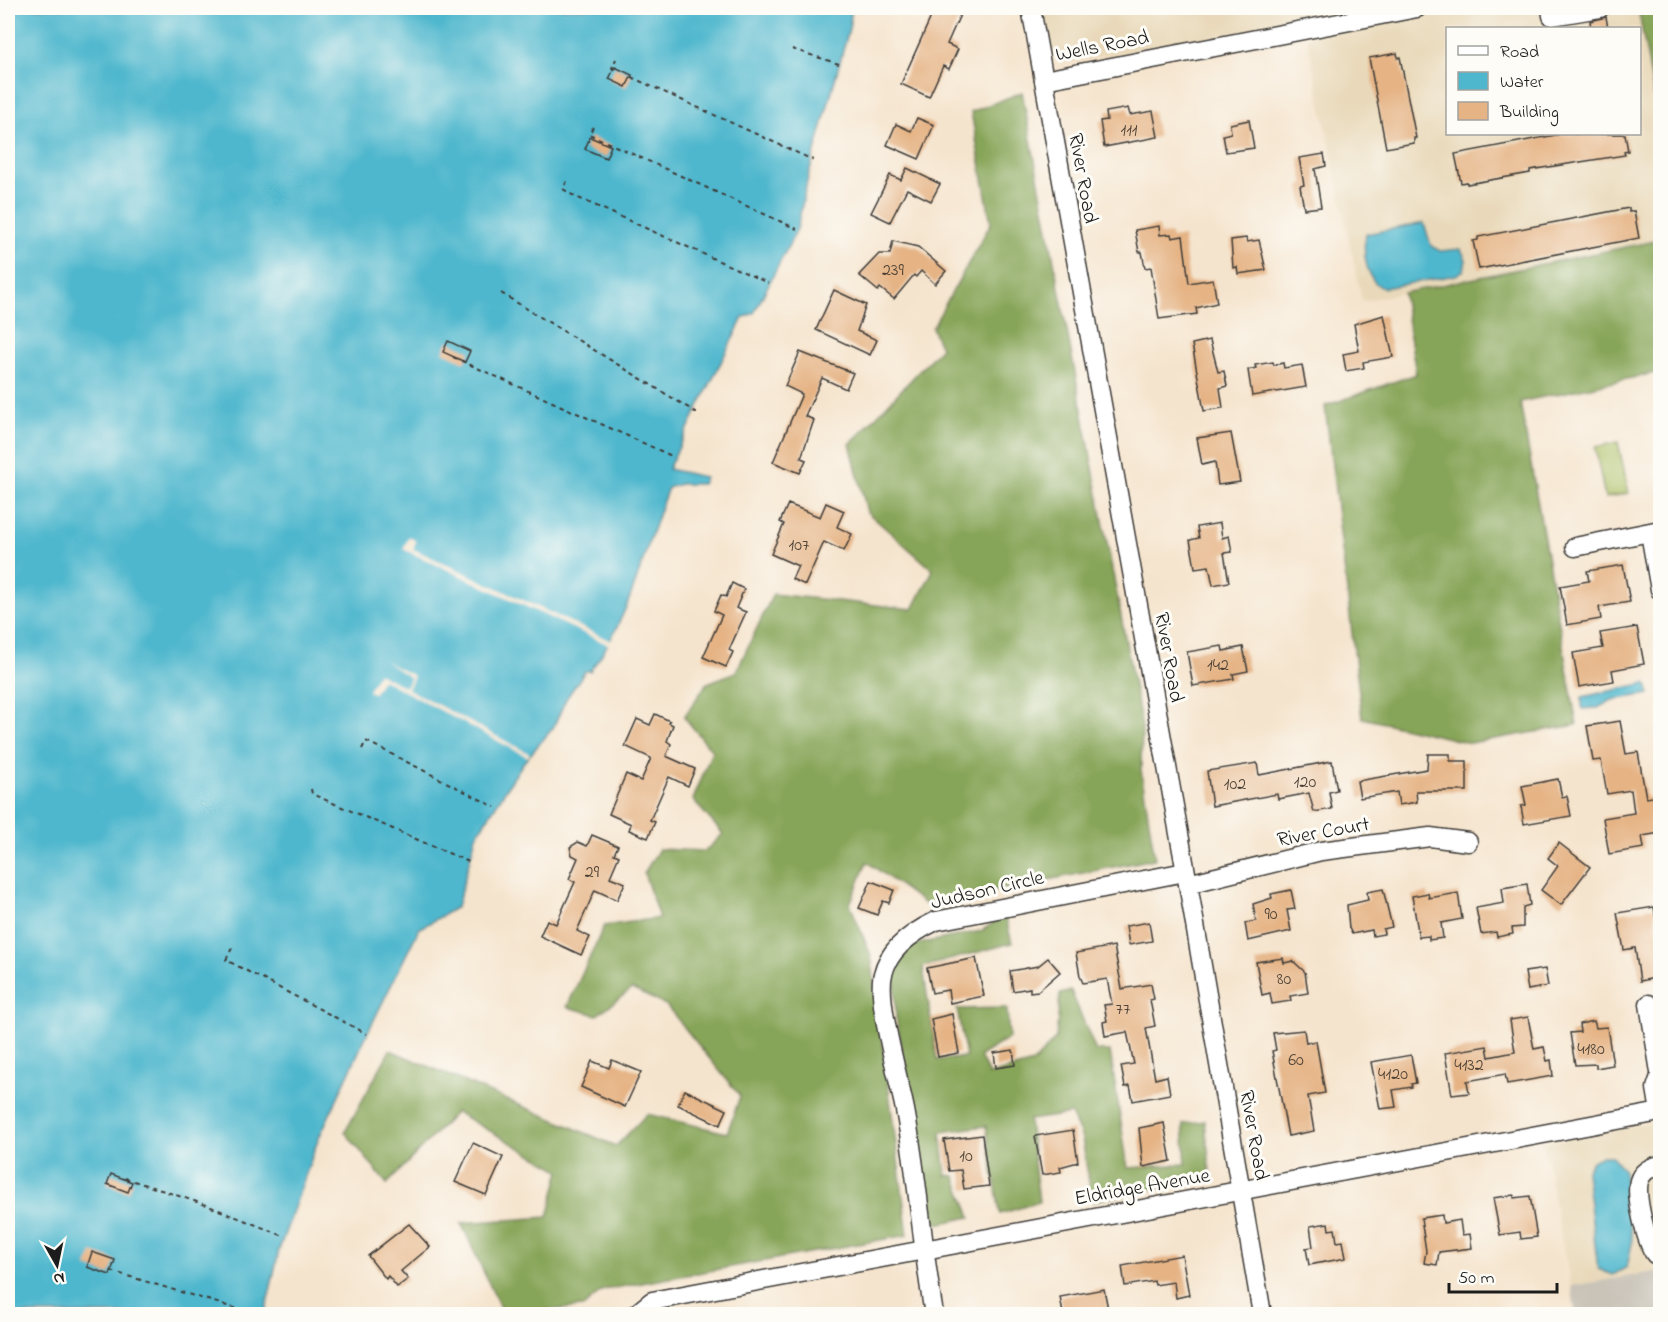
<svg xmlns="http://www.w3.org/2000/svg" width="1668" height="1322" font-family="'Indie Flower',sans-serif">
<rect width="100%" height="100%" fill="#fdfcf7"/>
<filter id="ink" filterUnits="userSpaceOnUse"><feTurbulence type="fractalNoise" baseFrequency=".0167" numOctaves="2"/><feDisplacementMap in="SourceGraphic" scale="12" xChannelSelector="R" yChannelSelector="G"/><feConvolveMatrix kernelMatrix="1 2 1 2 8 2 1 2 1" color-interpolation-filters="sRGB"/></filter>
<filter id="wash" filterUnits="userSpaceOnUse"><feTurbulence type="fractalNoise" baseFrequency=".008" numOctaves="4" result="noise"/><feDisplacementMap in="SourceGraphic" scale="24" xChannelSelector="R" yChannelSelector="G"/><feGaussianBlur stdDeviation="1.35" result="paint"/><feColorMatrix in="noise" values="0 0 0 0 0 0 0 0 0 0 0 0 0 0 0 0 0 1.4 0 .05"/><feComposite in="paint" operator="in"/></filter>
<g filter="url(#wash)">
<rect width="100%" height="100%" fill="#f5e4cd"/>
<!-- built -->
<g fill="#e9d9ba" fill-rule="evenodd">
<polygon points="1040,8 1378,8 1064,63 1049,52"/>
<path d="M1460,8H1638L1660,126V240L1362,301L1307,37ZM1448,28H1640V134H1448Z"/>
<polygon points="1660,1121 1660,1271 1571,1286 1543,1143"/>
</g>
<!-- industrial -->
<polygon fill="#c9c3b8" points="1660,1271 1660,1314 1576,1314 1571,1286"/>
<!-- green -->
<polygon fill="#aabe63" stroke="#636d40" stroke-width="1.5" points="1618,442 1629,493 1605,498 1595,447"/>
<!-- forest -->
<g fill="#87a559" stroke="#52603a" stroke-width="1.5">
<polygon points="1638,8 1660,8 1660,126 1657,110"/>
<polygon points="1022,92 1142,727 1141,770 1155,859 925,904 867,862 850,904 871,956 908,1235 603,1290 583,1307 503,1314 461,1223 548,1217 560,1170 456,1112 387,1184 345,1132 390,1050 616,1146 647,1114 727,1133 740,1096 666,1005 632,989 597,1015 567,1007 604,926 659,918 644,873 659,849 705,851 723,834 693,800 712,751 684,717 707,683 736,672 773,594 913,609 933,570 867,512 850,444 941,348 932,328 991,223 971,112"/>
<polygon points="1660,240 1660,372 1520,402 1577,725 1470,743 1362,718 1325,406 1416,374 1403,293"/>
<polygon points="1005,915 1012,943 923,967 937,1060 966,1057 957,1009 1007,1008 1009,1038 980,1056 989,1075 1033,1063 1056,1038 1060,994 1071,991 1096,1051 1110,1051 1128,1168 1186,1164 1183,1124 1205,1121 1211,1178 1092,1201 1082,1138 1071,1114 1029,1120 1039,1202 1000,1214 986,1126 941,1132 946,1175 955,1176 971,1217 935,1224 896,1018 894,971 908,946 981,931"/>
</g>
<!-- water -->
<g fill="#4fb7cd" stroke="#366a74" stroke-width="1.5">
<path d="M8,8H852L849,29L808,177L797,229L754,313L743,318L668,469L705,477L702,484H680L668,488C643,551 632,617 590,671H585L566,699L553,728L523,763L476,836L457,907L419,929L367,1034L318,1140L279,1250L265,1314H8Z"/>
<path d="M1424,223L1431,246L1440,251L1461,249L1466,260L1464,270L1456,275L1384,288C1366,283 1362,250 1366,234Z"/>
<polygon points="1646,683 1648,685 1649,694 1612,700 1598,708 1582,709 1582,697"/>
<polygon points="1602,1156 1612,1156 1624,1171 1632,1243 1627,1267 1613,1275 1598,1269 1586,1172 1592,1161"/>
</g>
<!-- pier -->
<g fill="#f5e4cd">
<polygon points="409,537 416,541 413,549 611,641 609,645 403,549"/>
<polygon points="383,660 414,676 408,689 530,754 528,757 382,679 374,693 368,691 378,673 405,687 411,678"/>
</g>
<g id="blocks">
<!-- building -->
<g fill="#e5b384">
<polygon points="935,8 963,8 947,44 958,49 949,69 943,66 929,97 901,84"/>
<polygon points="1606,17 1608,28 1591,28 1590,21"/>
<polygon points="1397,53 1398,58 1400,57 1416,138 1414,138 1414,143 1386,148 1369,58"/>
<polygon points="615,67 632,75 626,87 609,79"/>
<polygon points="1128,108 1130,115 1153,111 1158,137 1104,147 1100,121 1107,120 1106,112"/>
<polygon points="917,118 934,125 919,159 887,145 896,124 911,131"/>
<polygon points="1249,120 1254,148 1226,152 1223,135 1231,133 1230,124"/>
<polygon points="1561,134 1625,134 1628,151 1624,152 1625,155 1530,170 1530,173 1467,184 1467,182 1461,183 1455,154"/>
<polygon points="590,137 611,146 606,158 585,149"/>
<polygon points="1324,154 1326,166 1315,169 1321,207 1304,209 1300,186 1304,185 1299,158"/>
<polygon points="907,168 940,184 931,201 907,189 890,222 871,213 890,175 901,180"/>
<polygon points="1629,208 1629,212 1634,211 1639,238 1479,269 1473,241 1478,240 1478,237"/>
<polygon points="1159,226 1160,235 1171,234 1172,238 1183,236 1189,283 1213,279 1217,303 1196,308 1197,314 1159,319 1151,267 1145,268 1142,252 1139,252 1135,230"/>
<polygon points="1246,238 1247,242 1259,240 1266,270 1238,274 1237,267 1233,268 1231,240"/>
<polygon points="893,241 918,247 946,271 935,284 921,271 916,277 914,275 894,299 880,288 878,291 859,275 879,254 890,254"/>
<polygon points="834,290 866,305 857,331 877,340 870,355 816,330"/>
<polygon points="1384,315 1393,357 1363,362 1364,368 1346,371 1343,354 1359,351 1354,324"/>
<polygon points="1210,340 1218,372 1224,371 1227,386 1220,388 1223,408 1204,411 1192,344"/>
<polygon points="448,341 470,351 465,362 443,352"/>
<polygon points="800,352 853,373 846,389 822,378 805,416 814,420 801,458 806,460 800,473 773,462 802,394 785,386"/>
<polygon points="1273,362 1274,365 1283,363 1284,368 1302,365 1306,387 1252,396 1248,370 1256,368 1255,365"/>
<polygon points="1231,433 1240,482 1218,485 1215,462 1202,465 1197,438"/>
<polygon points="826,503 844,511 837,527 852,534 844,551 824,542 805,585 792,579 798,566 771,554 784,524 780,522 788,504 820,517"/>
<polygon points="1220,523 1222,538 1229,536 1232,552 1224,553 1229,582 1213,585 1209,566 1195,568 1190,540 1199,538 1197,527"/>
<polygon points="1623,565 1630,602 1599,607 1601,619 1567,625 1560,586 1589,581 1587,571"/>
<polygon points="732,583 744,589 736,608 746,612 729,650 733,652 726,667 703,657 722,615 714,611 721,595 726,597"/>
<polygon points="1637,627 1644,664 1612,670 1614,681 1579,687 1573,653 1603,648 1600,633"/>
<polygon points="1222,646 1223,651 1243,647 1248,671 1233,674 1234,679 1193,686 1187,652"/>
<polygon points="655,714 670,721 669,723 673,725 667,741 671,744 666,756 695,769 688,786 669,777 650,820 655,822 648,838 629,830 631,824 609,814 626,774 641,781 651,758 625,746 637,719 650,725"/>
<polygon points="1620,721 1626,754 1638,752 1646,798 1660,796 1660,833 1642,836 1644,848 1609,854 1603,818 1634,813 1631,790 1607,794 1601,760 1593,761 1587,726"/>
<polygon points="1428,754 1450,754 1450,761 1467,761 1467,791 1416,791 1417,802 1399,805 1397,792 1360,798 1357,781 1427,769"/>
<polygon points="1332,761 1337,790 1329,792 1332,809 1314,812 1309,793 1278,799 1277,794 1212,806 1207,771 1257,763 1259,775"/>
<polygon points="1558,779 1562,797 1567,796 1571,816 1524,824 1521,806 1526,805 1522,786"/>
<polygon points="592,835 618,846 614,854 619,856 610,877 625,883 617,900 595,890 577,931 590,937 581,955 540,936 547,920 556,924 575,882 569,879 578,858 572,855 570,847 578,842 587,846"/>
<polygon points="1559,843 1590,867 1561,905 1541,890 1558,866 1548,858"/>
<polygon points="871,881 894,890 889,903 883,901 877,915 859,908"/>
<polygon points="1527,884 1530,905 1523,907 1523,927 1512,928 1513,934 1497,937 1496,932 1481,934 1476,908 1504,903 1502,888"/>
<polygon points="1383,889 1392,927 1383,929 1384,934 1373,936 1372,930 1352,934 1349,928 1347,905 1368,900 1367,892"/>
<polygon points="1291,890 1295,909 1287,910 1291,931 1248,941 1245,923 1256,921 1253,904 1272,898 1271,894"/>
<polygon points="1428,893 1429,898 1458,893 1462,919 1441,923 1443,938 1429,940 1429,936 1419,937 1412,896"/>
<polygon points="1654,907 1660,946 1660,977 1640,981 1635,948 1624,950 1617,913"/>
<polygon points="1149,922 1152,941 1129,945 1126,926"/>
<polygon points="1114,946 1122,989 1151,984 1154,999 1150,1000 1155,1026 1146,1028 1155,1079 1167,1076 1170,1094 1133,1101 1130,1086 1125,1087 1121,1066 1134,1064 1127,1032 1105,1036 1103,1022 1107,1021 1104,1005 1112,1004 1107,979 1083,983 1080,976 1076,953"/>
<polygon points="976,958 984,996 950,1003 948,990 932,993 927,968"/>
<polygon points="1048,958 1060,972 1038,991 1030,992 1030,988 1013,991 1010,971 1038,966"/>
<polygon points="1283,958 1284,963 1293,961 1305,972 1308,993 1290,996 1291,1001 1272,1004 1270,993 1262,995 1256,962"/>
<polygon points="1545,969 1548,986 1528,990 1525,972"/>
<polygon points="952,1014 959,1053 938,1057 931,1019"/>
<polygon points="1528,1017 1534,1049 1544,1047 1547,1061 1551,1060 1553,1076 1507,1084 1505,1074 1467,1081 1469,1093 1452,1095 1445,1053 1487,1046 1489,1057 1515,1052 1510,1020"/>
<polygon points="1594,1021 1596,1028 1607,1027 1613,1065 1596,1068 1596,1064 1575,1065 1570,1033 1580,1032 1579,1024"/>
<polygon points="1304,1030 1306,1043 1316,1041 1325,1093 1308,1096 1314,1131 1288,1136 1272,1051 1276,1050 1273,1033"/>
<polygon points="1013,1050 1015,1065 996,1068 994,1053"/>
<polygon points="1411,1055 1416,1083 1411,1084 1412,1087 1393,1090 1396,1107 1380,1109 1371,1062"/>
<polygon points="612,1060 641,1072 625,1107 581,1087 592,1061 609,1068"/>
<polygon points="685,1090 727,1110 720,1125 678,1105"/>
<polygon points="1164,1123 1171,1161 1143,1167 1139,1128"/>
<polygon points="1073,1130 1078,1162 1060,1167 1061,1172 1042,1175 1035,1136"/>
<polygon points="982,1135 989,1186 964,1189 961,1170 949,1171 944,1140"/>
<polygon points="473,1143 503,1157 486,1195 455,1182"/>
<polygon points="111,1174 132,1182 128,1192 107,1184"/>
<polygon points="1514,1195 1514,1198 1530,1196 1537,1237 1521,1239 1520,1232 1500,1235 1493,1198"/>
<polygon points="1442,1215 1443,1223 1460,1220 1462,1235 1470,1234 1472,1248 1439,1252 1437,1265 1424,1263 1426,1251 1421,1218"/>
<polygon points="1328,1223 1329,1230 1335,1229 1337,1242 1343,1241 1346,1258 1309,1265 1306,1248 1313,1247 1310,1226"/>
<polygon points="409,1224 430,1247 401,1271 408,1279 397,1287 388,1276 386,1279 368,1256"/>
<polygon points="92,1252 115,1260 110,1275 87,1267"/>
<polygon points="1182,1255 1189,1295 1176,1298 1174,1282 1155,1285 1154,1281 1125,1286 1122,1266"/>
<polygon points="1104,1289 1108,1309 1091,1312 1091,1314 1063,1314 1060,1297"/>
</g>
</g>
</g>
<g filter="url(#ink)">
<use href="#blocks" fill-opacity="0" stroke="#3d3a37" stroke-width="1.5"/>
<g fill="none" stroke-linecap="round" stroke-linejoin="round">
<!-- minor casing -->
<g stroke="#3d3a37" stroke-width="21">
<g id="minor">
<polyline points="1031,8 1188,884 1262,1314"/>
<polyline points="1551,8 1552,16 1600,8"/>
<polyline points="1044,80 1417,8"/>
<polyline points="1650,533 1660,590"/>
<polyline points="1575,547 1660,530"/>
<polyline points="1188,884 1321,851 1430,837 1468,842"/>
<polyline points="1649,1004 1660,1072"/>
<polyline points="1660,1112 1656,1088 1660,1076"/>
<path d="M1660,1165C1651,1167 1642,1171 1639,1181C1635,1197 1646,1241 1655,1254H1660"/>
<polyline points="636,1314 652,1301 1660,1112"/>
<path d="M934,1314C922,1247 918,1178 905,1110C899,1079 876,1001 883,974C889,948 913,932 936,921L1185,872"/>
</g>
</g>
<!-- path -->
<g stroke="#3d3a37" stroke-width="2" stroke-dasharray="4.5 4.5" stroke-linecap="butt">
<polyline points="792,49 839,64"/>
<polyline points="614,69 612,68 616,59"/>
<polyline points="631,77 813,160"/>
<polyline points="593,127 589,134 797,229"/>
<polyline points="567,181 563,189 574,196 768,283"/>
<polyline points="501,293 697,413"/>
<polyline points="453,357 674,457"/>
<polyline points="362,749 366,741 495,807"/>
<polyline points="311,789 312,794 469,862"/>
<polyline points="232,948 226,960 367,1034"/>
<polyline points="125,1178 206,1205 284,1236"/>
<polyline points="111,1271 254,1314"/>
</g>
<!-- minor -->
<use href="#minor" stroke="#fff" stroke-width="18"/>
</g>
</g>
<g text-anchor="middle" stroke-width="6" stroke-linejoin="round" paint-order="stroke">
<!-- number labels -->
<g font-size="18" fill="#4e4236">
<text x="1129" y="135">111</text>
<text x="893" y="275">239</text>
<text x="799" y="550">107</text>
<text x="1218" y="670">142</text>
<text x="1305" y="787">120</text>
<text x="1235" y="789">102</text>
<text x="592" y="877">29</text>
<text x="1271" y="919">90</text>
<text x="1284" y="984">80</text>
<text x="1123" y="1014">77</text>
<text x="1591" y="1054">4180</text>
<text x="1296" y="1065">60</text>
<text x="1469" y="1070">4132</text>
<text x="1393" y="1079">4120</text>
<text x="966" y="1161">10</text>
</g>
<!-- street labels -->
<g font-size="21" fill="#1c1c1c" stroke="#fdfcf7">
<text transform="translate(1102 45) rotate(-11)" y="7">Wells Road</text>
<text transform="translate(1084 178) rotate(80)" y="7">River Road</text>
<text transform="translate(1170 657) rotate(80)" y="7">River Road</text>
<text transform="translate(1323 831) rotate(-10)" y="7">River Court</text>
<text transform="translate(987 889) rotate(-13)" y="7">Judson Circle</text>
<text transform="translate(1255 1135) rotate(80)" y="7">River Road</text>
<text transform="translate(1142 1186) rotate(-10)" y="7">Eldridge Avenue</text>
</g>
</g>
<!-- margin -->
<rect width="1668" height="1322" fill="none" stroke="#fdfcf7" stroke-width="30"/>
<!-- legend -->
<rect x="1446" y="27" width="195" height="108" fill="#fdfcf7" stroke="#a3a29f" stroke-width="1.5"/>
<rect x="1458" y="46" width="30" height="9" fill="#ffffff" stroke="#a3a29f" stroke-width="1.5"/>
<text x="1500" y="57" font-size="18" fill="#1c1c1c">Road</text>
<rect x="1458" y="72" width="30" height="18" fill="#4fb7cd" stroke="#a3a29f" stroke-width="1.5"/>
<text x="1500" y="87" font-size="18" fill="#1c1c1c">Water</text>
<rect x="1458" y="102" width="30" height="18" fill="#e5b384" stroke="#a3a29f" stroke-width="1.5"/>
<text x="1500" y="117" font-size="18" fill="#1c1c1c">Building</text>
<!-- north arrow -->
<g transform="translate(57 1265) rotate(171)" stroke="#fdfcf7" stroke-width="4.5" paint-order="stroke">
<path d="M0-4.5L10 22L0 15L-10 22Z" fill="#1c1c1c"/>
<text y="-9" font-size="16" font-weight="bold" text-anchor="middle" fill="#1c1c1c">N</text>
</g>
<!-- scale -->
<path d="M1449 1283v9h108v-9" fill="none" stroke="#1c1c1c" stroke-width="3"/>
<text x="1458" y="1283" font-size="18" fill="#1c1c1c" stroke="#fdfcf7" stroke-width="4.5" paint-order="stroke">50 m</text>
</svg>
